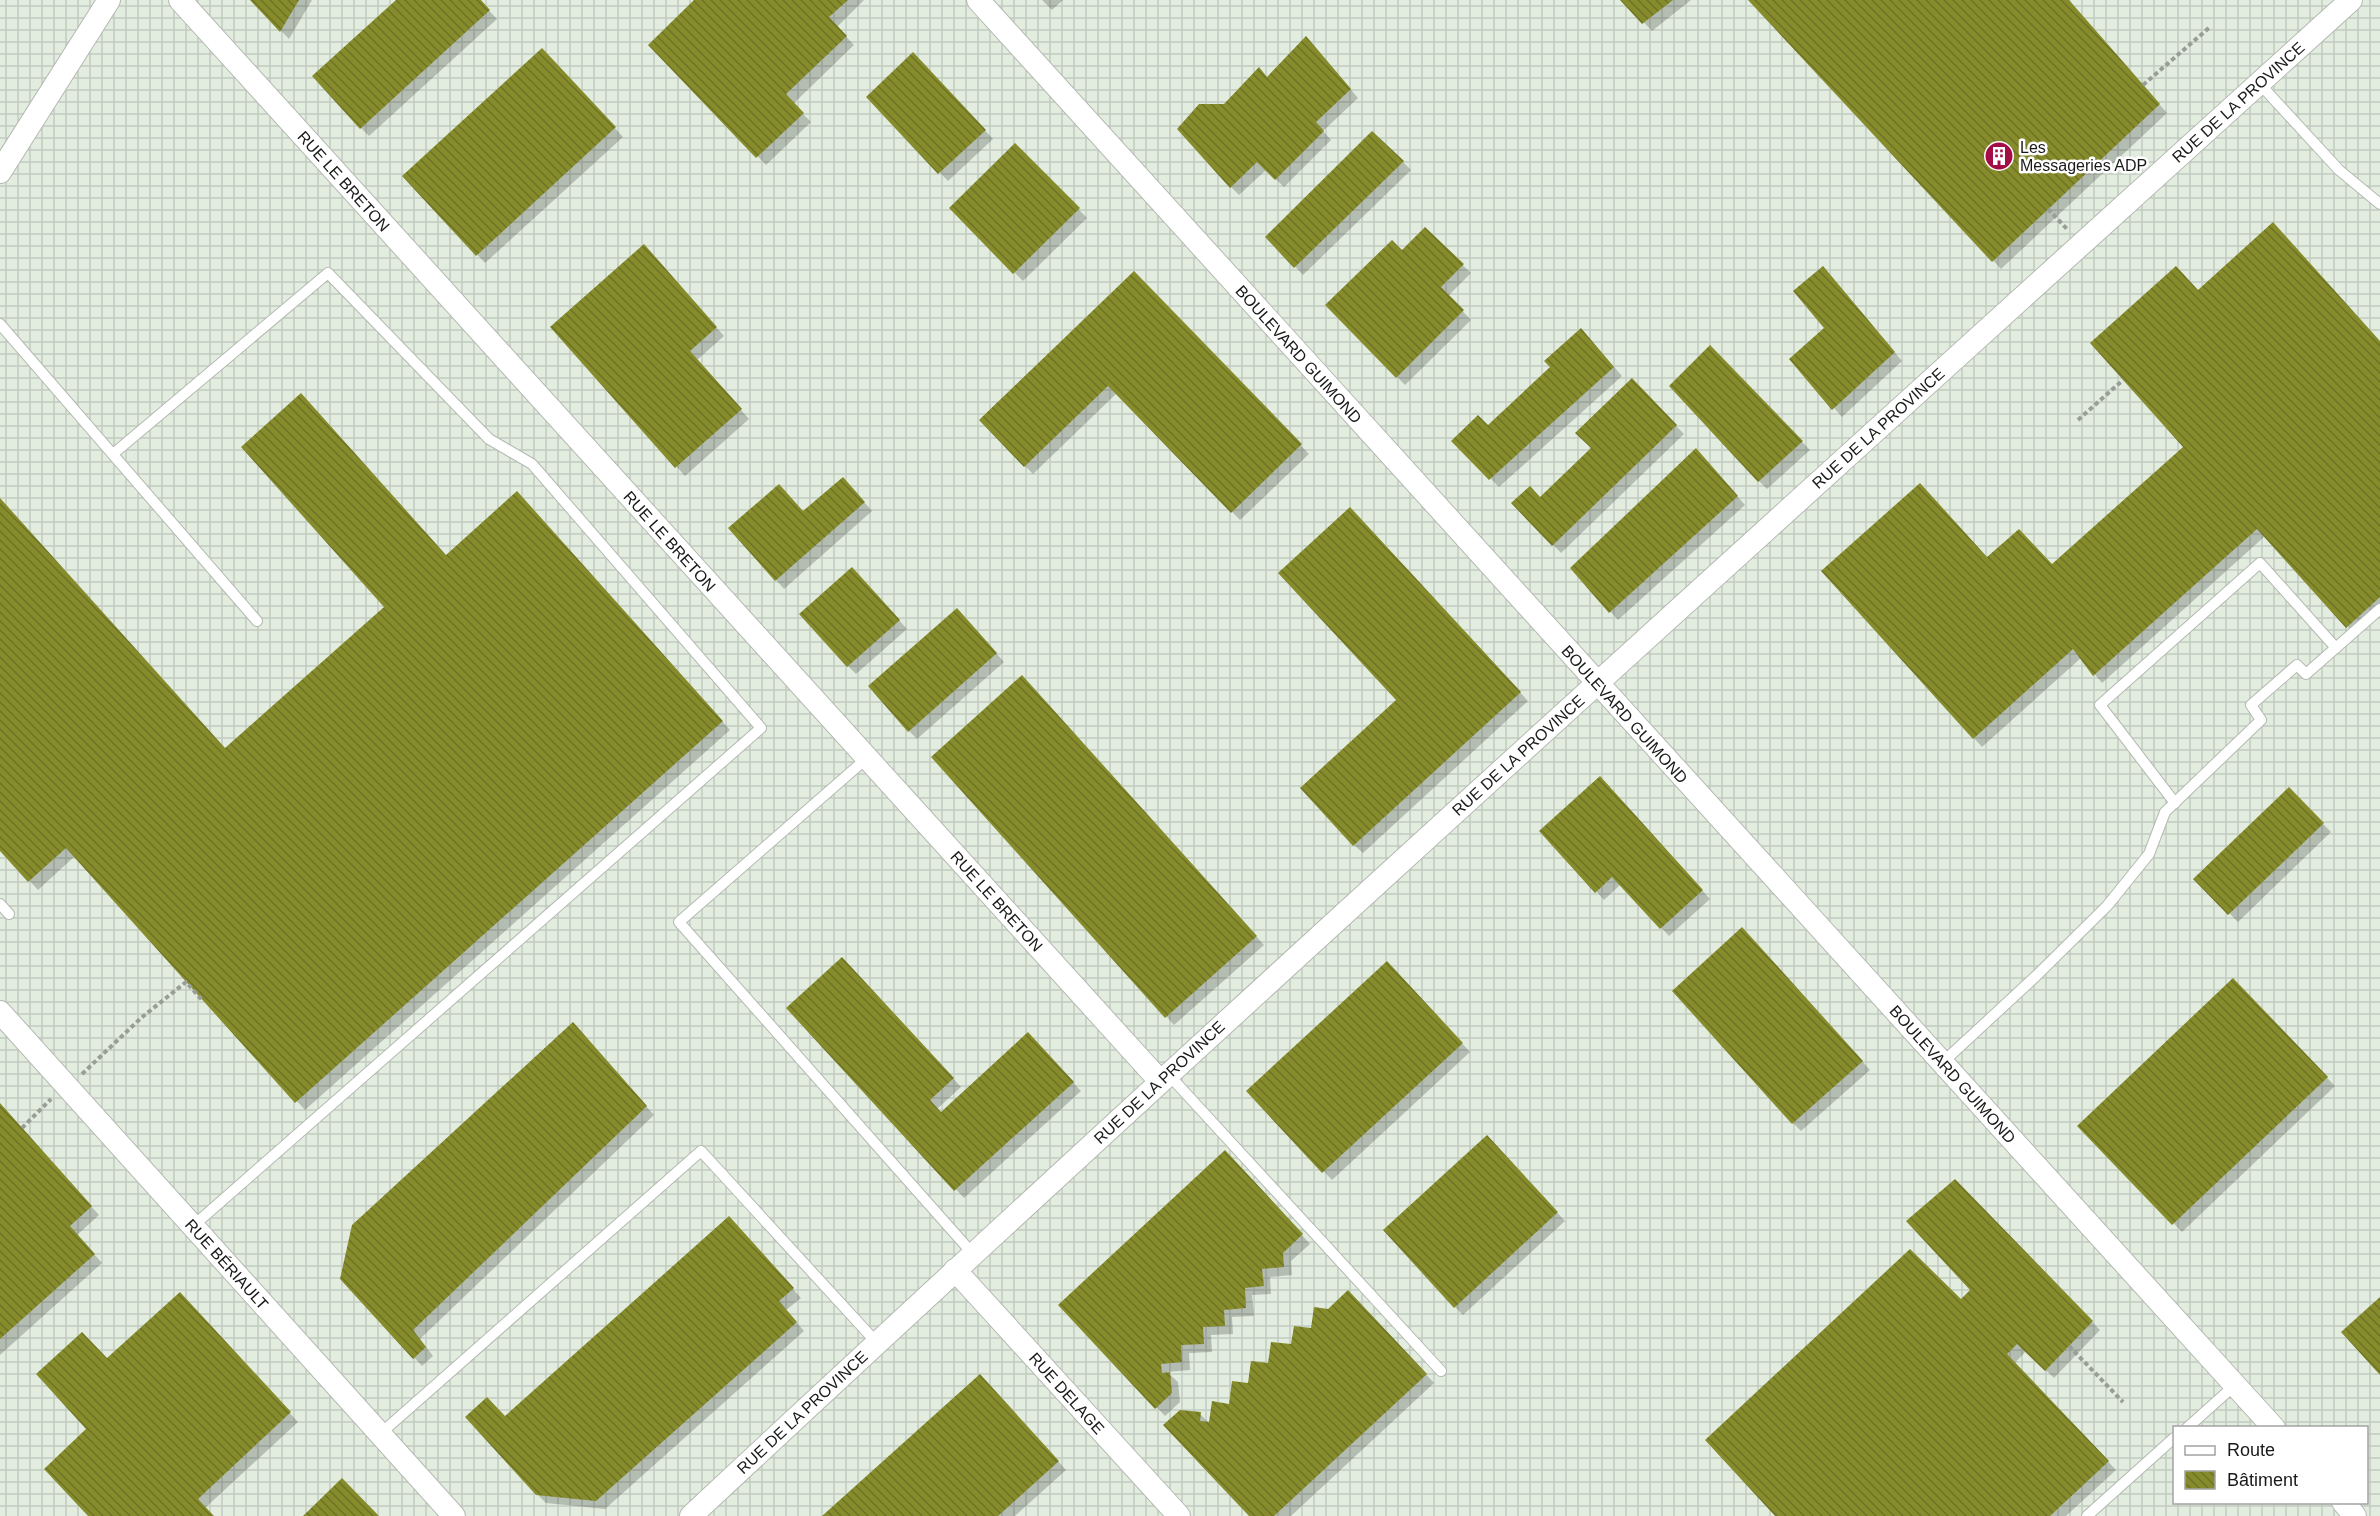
<svg xmlns="http://www.w3.org/2000/svg" width="2380" height="1516" font-family="Helvetica,sans-serif">
<defs>
<pattern id="industrial-grid" width="8" height="8" patternUnits="userSpaceOnUse" patternTransform="scale(1.5)"><rect width="8" height="8" fill="#e2eddf"/><path d="M0 4h8M4 0v8" fill="none" stroke="#c1cbbf"/></pattern>
<pattern id="building-back-hatch" width="6" height="6" patternUnits="userSpaceOnUse" patternTransform="scale(1.5)"><rect width="6" height="6" fill="#868c2b"/><path d="M-1 5l2 2M0 0l6 6M5-1l2 2" fill="none" stroke="#6d7224"/></pattern>
</defs>
<rect width="100%" height="100%" fill="#f1f7ef"/>
<!-- industrial -->
<path fill="url(#industrial-grid)" fill-rule="evenodd" d="M0,0H2380V1516H0ZM2174,1428H2366V1502H2174Z"/>
<!-- shadow -->
<g fill="#0003">
<polygon points="252,0 312,0 289,39"/>
<polygon points="398,0 479,0 497,19 369,136 361,128"/>
<polygon points="697,0 864,0 837,27 854,45 793,104 811,122 766,165 650,45"/>
<polygon points="1042,0 1063,0 1052,10"/>
<polygon points="1622,0 1691,0 1652,31"/>
<polygon points="1750,0 2068,0 2167,113 2001,269"/>
<polygon points="1314,46 1358,98 1323,131 1331,140 1284,187 1266,170 1239,195 1231,187 1225,106"/>
<polygon points="551,58 623,137 485,263 404,176"/>
<polygon points="921,63 993,139 948,181 868,97"/>
<polygon points="1015,145 1087,218 1023,281 951,208"/>
<polygon points="1403,162 1411,170 1303,275 1267,237"/>
<polygon points="1425,229 1471,273 1448,296 1471,320 1405,385 1328,305 1402,252"/>
<polygon points="652,255 724,336 697,360 749,419 685,476 552,327"/>
<polygon points="1134,273 1309,454 1240,520 1117,393 1033,474 981,421"/>
<polygon points="1831,276 1902,361 1842,417 1791,359 1826,328"/>
<polygon points="2198,292 2380,342 2380,613 2355,635 2265,536 2102,683 2081,658 1982,747 1823,571 1988,559 2052,566 2185,447"/>
<polygon points="1589,338 1622,376 1499,487 1453,441 1488,427"/>
<polygon points="1710,347 1810,450 1767,489 1759,481"/>
<polygon points="1632,381 1684,434 1561,553 1513,503 1541,499 1593,448"/>
<polygon points="1704,459 1745,505 1618,620 1572,569"/>
<polygon points="851,487 872,511 784,589 730,528 804,513"/>
<polygon points="0,499 225,750 386,607 446,556 525,502 730,730 305,1110 75,856 38,890 0,849"/>
<polygon points="1358,517 1528,701 1363,853 1354,845 1398,700"/>
<polygon points="860,577 907,629 856,674 848,666"/>
<polygon points="965,618 1004,662 917,739 909,731"/>
<polygon points="1030,685 1264,945 1174,1025 1166,1016"/>
<polygon points="1608,787 1710,899 1669,936 1621,884 1604,900 1596,891"/>
<polygon points="2289,789 2331,832 2238,922 2196,879"/>
<polygon points="1750,938 1870,1070 1801,1131 1793,1123"/>
<polygon points="850,967 961,1087 937,1109 941,1113 1036,1043 1081,1091 964,1198 788,1009"/>
<polygon points="1395,971 1470,1052 1332,1180 1248,1091"/>
<polygon points="2233,980 2335,1086 2182,1232 2080,1126"/>
<polygon points="581,1033 654,1115 420,1339 433,1356 422,1366 342,1279"/>
<polygon points="0,1105 99,1215 77,1235 102,1263 0,1355"/>
<polygon points="1495,1146 1565,1221 1463,1315 1455,1307"/>
<polygon points="1233,1160 1310,1244 1291,1261 1292,1275 1270,1277 1271,1294 1252,1295 1254,1316 1232,1317 1233,1334 1211,1335 1212,1352 1189,1353 1190,1370 1167,1372 1178,1382 1180,1402 1165,1416 1060,1305"/>
<polygon points="1955,1181 2100,1330 2054,1378 2026,1351 2015,1363 2116,1470 2066,1516 1777,1516 1972,1290"/>
<polygon points="737,1227 801,1298 786,1310 804,1331 605,1509 546,1503 537,1494 505,1418"/>
<polygon points="1357,1300 1434,1383 1291,1516 1251,1516 1165,1425 1200,1414 1210,1424 1269,1365 1313,1330 1329,1310"/>
<polygon points="188,1302 298,1422 205,1508 213,1516 90,1516 108,1360"/>
<polygon points="988,1384 1066,1470 1015,1516 824,1516"/>
</g>
<!-- building -->
<g fill="url(#building-back-hatch)">
<polygon points="250,0 299,0 280,32"/>
<polygon points="396,0 481,0 490,10 360,129 312,76"/>
<polygon points="694,0 848,0 829,17 847,36 786,94 804,113 756,158 648,45"/>
<polygon points="1620,0 1673,0 1642,24"/>
<polygon points="1748,0 2069,0 2160,104 1992,262"/>
<polygon points="1306,36 1351,89 1316,122 1324,131 1275,180 1257,162 1230,188 1177,129 1199,104 1224,104 1259,67 1267,77"/>
<polygon points="542,48 616,127 476,256 402,176"/>
<polygon points="913,52 986,130 938,174 866,97"/>
<polygon points="1372,131 1404,161 1294,268 1265,237"/>
<polygon points="1015,143 1080,208 1013,274 949,208"/>
<polygon points="2273,222 2380,341 2380,597 2346,628 2257,529 2093,676 2073,649 1973,739 1821,571 1920,483 1987,557 2019,529 2052,564 2183,447 2090,343 2176,266 2198,290"/>
<polygon points="1425,227 1464,264 1441,287 1464,310 1396,378 1325,305 1392,240 1402,250"/>
<polygon points="644,244 717,327 690,351 742,409 675,468 550,327"/>
<polygon points="1823,266 1895,352 1832,410 1789,359 1824,328 1793,291"/>
<polygon points="1134,271 1302,444 1231,513 1108,386 1024,467 979,420"/>
<polygon points="1581,328 1614,367 1489,480 1451,441 1478,415 1488,425 1550,367 1544,361"/>
<polygon points="1710,345 1803,441 1758,482 1669,386"/>
<polygon points="1632,378 1677,425 1552,546 1511,503 1530,486 1540,497 1591,448 1575,433"/>
<polygon points="301,393 446,555 517,491 723,721 295,1103 66,848 28,882 0,851 0,498 225,748 384,607 241,447"/>
<polygon points="1696,448 1738,496 1609,613 1570,568"/>
<polygon points="843,477 865,502 775,581 728,528 779,484 803,511"/>
<polygon points="1350,507 1521,692 1353,846 1300,788 1396,700 1278,573"/>
<polygon points="852,567 900,620 847,667 799,614"/>
<polygon points="957,608 997,653 908,732 868,686"/>
<polygon points="1022,675 1257,936 1165,1018 931,757"/>
<polygon points="1600,776 1703,890 1660,929 1612,877 1595,893 1539,831"/>
<polygon points="2289,787 2324,823 2228,915 2193,879"/>
<polygon points="1742,927 1863,1061 1792,1124 1672,991"/>
<polygon points="842,957 954,1078 930,1100 941,1112 1028,1032 1074,1082 954,1191 786,1008"/>
<polygon points="1387,961 1463,1043 1322,1173 1246,1091"/>
<polygon points="2233,978 2328,1077 2172,1225 2077,1126"/>
<polygon points="573,1022 647,1106 413,1330 426,1347 413,1359 340,1279 352,1225"/>
<polygon points="0,1103 92,1206 70,1226 95,1254 0,1339"/>
<polygon points="1487,1135 1558,1212 1454,1308 1383,1230"/>
<polygon points="1225,1150 1303,1234 1283,1253 1284,1267 1262,1269 1264,1286 1245,1288 1246,1308 1224,1310 1225,1326 1203,1327 1204,1344 1181,1345 1182,1362 1161,1364 1162,1373 1170,1372 1172,1393 1155,1409 1058,1305"/>
<polygon points="1955,1179 2093,1321 2045,1371 2017,1344 2007,1354 2109,1461 2050,1516 1775,1516 1705,1440 1910,1249 1961,1299 1970,1290 1906,1221"/>
<polygon points="729,1216 794,1288 779,1301 797,1322 596,1501 536,1495 465,1417 487,1397 505,1416"/>
<polygon points="1348,1290 1427,1374 1274,1516 1249,1516 1163,1425 1180,1410 1201,1412 1200,1421 1209,1422 1212,1401 1229,1404 1232,1381 1248,1383 1251,1361 1268,1363 1271,1342 1291,1344 1294,1326 1311,1328 1314,1307 1328,1309"/>
<polygon points="180,1292 291,1412 198,1499 214,1516 88,1516 44,1469 86,1429 36,1374 82,1332 107,1358"/>
<polygon points="2380,1297 2380,1375 2341,1332"/>
<polygon points="980,1374 1059,1461 998,1516 822,1516"/>
<polygon points="342,1478 379,1516 303,1516"/>
</g>
<g fill="none" stroke-linecap="round" stroke-linejoin="round">
<!-- service casing -->
<g stroke="#b4b9b2" stroke-width="12">
<g id="service">
<polyline points="2259,83 2339,170 2380,204"/>
<polyline points="0,324 257,621"/>
<polyline points="113,454 328,273 489,439 532,464 761,728 193,1226"/>
<polyline points="867,758 679,922 973,1254"/>
<polyline points="2175,803 2100,705 2260,563 2336,648"/>
<polyline points="0,904 9,914"/>
<polyline points="1942,1063 2036,976 2107,906 2149,854 2165,812 2261,720 2251,705 2297,665 2306,674 2380,609"/>
<polyline points="1168,1074 1441,1371"/>
<polyline points="2187,1428 2235,1385"/>
<polyline points="380,1434 701,1151 877,1343"/>
<polyline points="2087,1516 2174,1438"/>
</g>
</g>
<!-- minor casing -->
<g stroke="#b4b9b2" stroke-width="24">
<g id="minor">
<polyline points="180,0 1160,1081"/>
<polyline points="978,0 2274,1428"/>
<polyline points="0,172 109,0"/>
<polyline points="0,1012 454,1516"/>
<polyline points="955,1270 1179,1516"/>
<polyline points="2343,1502 2355,1516"/>
<path d="M691,1516C1239,1005 1796,503 2351,0"/>
</g>
</g>
<!-- path -->
<g stroke="#989d97" stroke-width="4" stroke-dasharray="4.5 3" stroke-linecap="butt">
<polyline points="2143,85 2210,27"/>
<polyline points="2048,209 2068,230"/>
<polyline points="2078,420 2123,380"/>
<polyline points="82,1074 141,1018 186,982 203,1001"/>
<polyline points="22,1128 51,1099"/>
<polyline points="2069,1346 2123,1402"/>
</g>
<!-- service -->
<use href="#service" stroke="#fff" stroke-width="10"/>
<!-- minor -->
<use href="#minor" stroke="#fff" stroke-width="22"/>
</g>
<!-- icons -->
<defs>
<g id="building-disc" transform="scale(1.5)"><circle r="9.5" fill="#a40c46" stroke="#fff"/><path d="M-4-6H4V6H1V3H-1V6H-4ZM-2.5-4.3h1.7v1.8h-1.7ZM.8-4.3h1.7v1.8H.8ZM-2.5-1h1.7V.8h-1.7ZM.8-1h1.7V.8H.8Z" fill="#fff"/></g>
</defs>
<g fill-rule="evenodd">
<use href="#building-disc" x="1999" y="156"/>
</g>
<g text-anchor="middle" stroke-width="5" stroke-linejoin="round" paint-order="stroke">
<!-- street labels -->
<g font-size="16" fill="#181a18" stroke="#fff">
<text transform="translate(2238 102) rotate(-42)" y="6">RUE DE LA PROVINCE</text>
<text transform="translate(344 181) rotate(48)" y="6">RUE LE BRETON</text>
<text transform="translate(1299 354) rotate(48)" y="6">BOULEVARD GUIMOND</text>
<text transform="translate(1878 428) rotate(-42)" y="6">RUE DE LA PROVINCE</text>
<text transform="translate(670 541) rotate(48)" y="6">RUE LE BRETON</text>
<text transform="translate(1625 714) rotate(48)" y="6">BOULEVARD GUIMOND</text>
<text transform="translate(1518 755) rotate(-42)" y="6">RUE DE LA PROVINCE</text>
<text transform="translate(997 901) rotate(48)" y="6">RUE LE BRETON</text>
<text transform="translate(1953 1074) rotate(48)" y="6">BOULEVARD GUIMOND</text>
<text transform="translate(1159 1082) rotate(-43)" y="6">RUE DE LA PROVINCE</text>
<text transform="translate(227 1264) rotate(48)" y="6">RUE BÉRIAULT</text>
<text transform="translate(1067 1393) rotate(48)" y="6">RUE DELAGE</text>
<text transform="translate(802 1412) rotate(-43)" y="6">RUE DE LA PROVINCE</text>
</g>
<!-- poi labels -->
<g font-size="16" fill="#181a18" stroke="#fff" text-anchor="start">
<text x="2020" y="153">Les<tspan x="2020" dy="18">Messageries ADP</tspan></text>
</g>
</g>
<!-- legend -->
<rect x="2173" y="1426" width="195" height="78" fill="#ffffff" stroke="#a3a3a3" stroke-width="1.5"/>
<rect x="2185" y="1446" width="30" height="9" fill="#ffffff" stroke="#a3a3a3" stroke-width="1.5"/>
<text x="2227" y="1456" font-size="18" fill="#181a18">Route</text>
<rect x="2185" y="1471" width="30" height="18" fill="url(#building-back-hatch)" stroke="#a3a3a3" stroke-width="1.5"/>
<text x="2227" y="1486" font-size="18" fill="#181a18">Bâtiment</text>
</svg>
